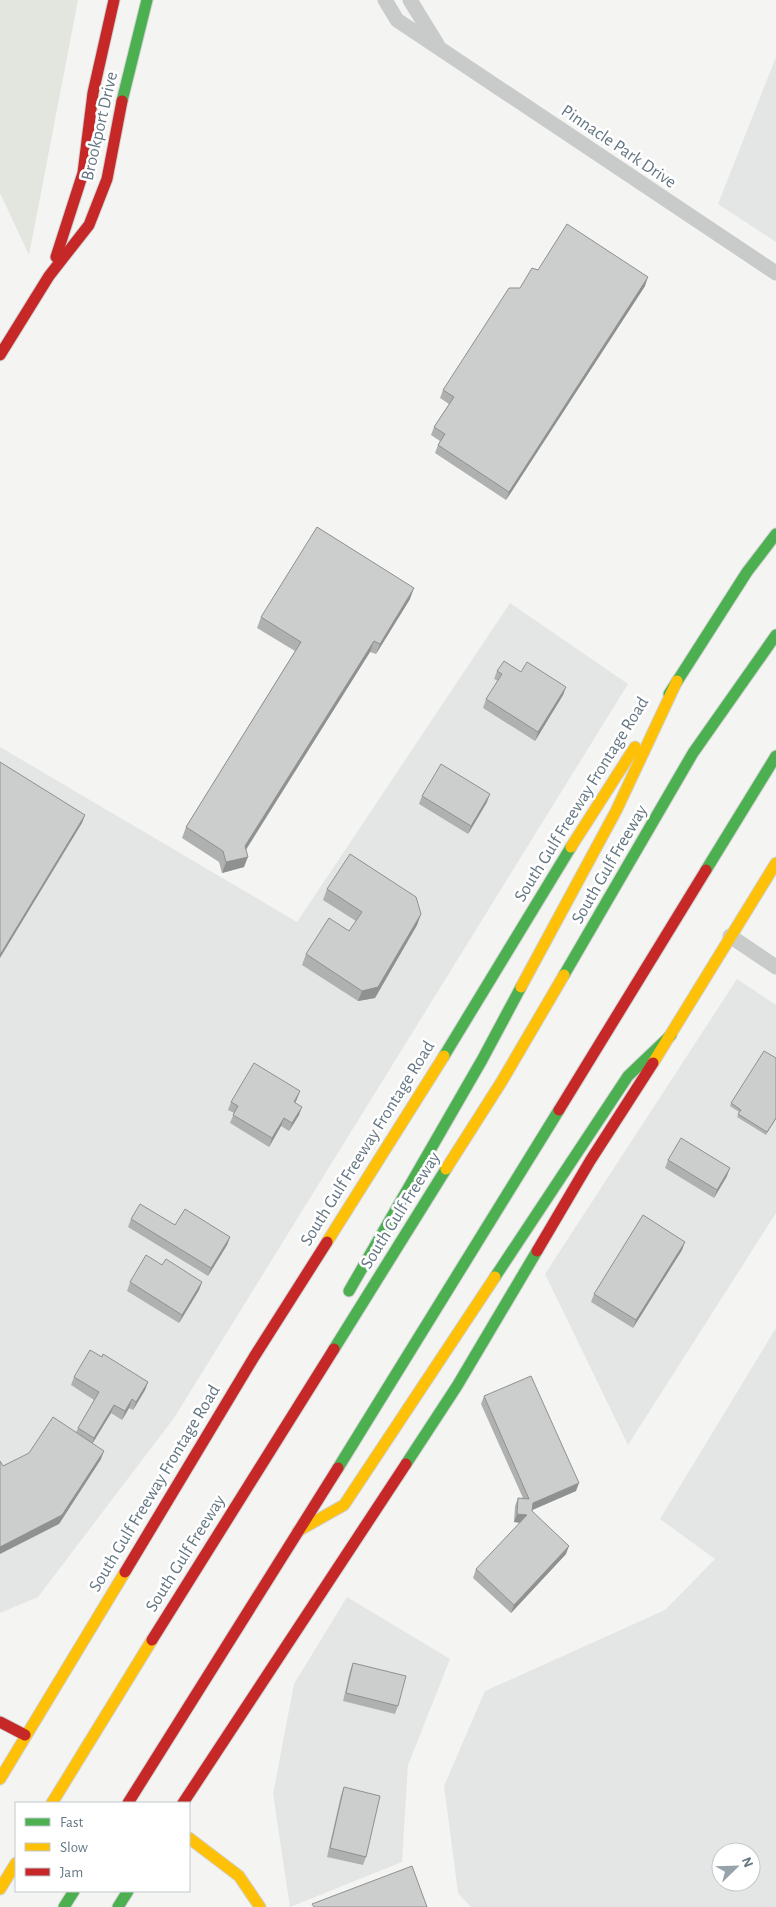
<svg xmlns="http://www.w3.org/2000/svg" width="776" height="1907" font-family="'Alegreya Sans',sans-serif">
<rect width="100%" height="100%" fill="#f4f4f2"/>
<!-- built -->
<g fill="#e4e6e5" fill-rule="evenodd">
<polygon points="776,57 776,242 718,204"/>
<polygon points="510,603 628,684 174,1418 38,1597 0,1613 0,747 297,922"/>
<polygon points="737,979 776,1005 776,1213 628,1445 545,1274"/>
<path d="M776,1328V1907H471L458,1893L444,1786L485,1691L665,1610L715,1559L660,1519ZM721,1852H751V1882H721Z"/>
<polygon points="347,1597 450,1659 408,1765 402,1862 290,1907 273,1794 294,1684"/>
</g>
<!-- green -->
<polygon fill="#e3e6df" points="0,0 78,0 29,255 0,193"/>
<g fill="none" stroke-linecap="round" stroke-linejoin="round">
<!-- fast casing -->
<g stroke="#d1d2d3" stroke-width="13">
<g id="fast">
<polyline points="122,101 147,0"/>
<polyline points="669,694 747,572 776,534"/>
<polyline points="706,870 776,756"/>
<polyline points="564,975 693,753 776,635"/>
<polyline points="444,1056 571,847"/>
<polyline points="495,1277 628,1076 671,1035"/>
<polyline points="349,1291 482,1060 521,987"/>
<polyline points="334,1349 446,1169"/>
<polyline points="406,1464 457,1386 537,1251"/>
<polyline points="338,1468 559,1110"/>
<polyline points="64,1907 74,1891"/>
<polyline points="118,1907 128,1891"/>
</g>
</g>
<!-- slow casing -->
<g stroke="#d1d2d3" stroke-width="13">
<g id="slow">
<polyline points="571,847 635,747"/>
<polyline points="521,987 616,811 677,681"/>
<polyline points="653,1063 776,863"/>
<polyline points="446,1169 502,1081 564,975"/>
<polyline points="327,1242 444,1056"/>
<polyline points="298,1531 344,1505 495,1277"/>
<polyline points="0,1779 125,1572"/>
<polyline points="52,1803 152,1640"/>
<polyline points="189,1838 239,1876 260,1907"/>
<polyline points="0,1889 16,1863"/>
</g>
</g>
<!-- jam casing -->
<g stroke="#d1d2d3" stroke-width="13">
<g id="jam">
<polyline points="56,257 83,173 93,93 114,0"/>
<polyline points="0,355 49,276 89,225 107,179 122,101"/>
<polyline points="559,1110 706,870"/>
<polyline points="537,1251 590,1161 653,1063"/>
<polyline points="125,1572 254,1357 327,1242"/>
<polyline points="152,1640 334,1349"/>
<polyline points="0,1722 25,1735"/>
<polyline points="128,1803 338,1468"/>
<polyline points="183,1803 406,1464"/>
</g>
</g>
<!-- street -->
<g stroke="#c9caca" stroke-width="15">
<polyline points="385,0 397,20 776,273"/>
<polyline points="410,0 437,44"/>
<polyline points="730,936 776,967"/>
</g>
<!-- fast -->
<use href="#fast" stroke="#4caf50" stroke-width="11"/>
<!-- slow -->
<use href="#slow" stroke="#ffc107" stroke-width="11"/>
<!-- jam -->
<use href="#jam" stroke="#c62828" stroke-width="11"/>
</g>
<!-- wall -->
<g fill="#afb1b1">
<polygon points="538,270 645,286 506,500 435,453 438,445 440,441 431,435 434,427 449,404 440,398 443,390 520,288"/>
<polygon points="410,599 376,654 370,652 246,850 244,867 222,873 219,862 182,838 186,827 295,651 257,628 261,617"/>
<polygon points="497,671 521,672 566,687 563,695 535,741 483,708 486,699 498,681 494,679"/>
<polygon points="422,796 487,802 468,834 419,804"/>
<polygon points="327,889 421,914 417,925 375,998 358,1001 302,965 306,954 349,931 356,921 323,900"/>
<polygon points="776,1058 776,1119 766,1135 737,1117 739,1112 730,1106 731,1103"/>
<polygon points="297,1099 295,1103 299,1115 289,1131 281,1126 269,1147 230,1123 234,1113 228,1110 231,1102"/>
<polygon points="668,1160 727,1176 714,1198 665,1168"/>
<polygon points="131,1219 175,1225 230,1237 227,1245 208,1276 128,1227"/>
<polygon points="682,1250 633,1328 591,1302 594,1294"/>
<polygon points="162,1265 202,1282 199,1290 179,1323 127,1291 130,1282"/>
<polygon points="102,1357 148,1382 145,1390 133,1410 129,1408 122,1420 111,1413 92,1443 101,1459 59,1524 3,1466 76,1432 78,1428 94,1400 71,1385 74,1377"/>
<polygon points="484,1396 576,1491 532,1510 532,1511 566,1554 511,1613 473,1578 476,1569 520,1523 514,1522 515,1506 518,1498 523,1498 481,1404"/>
<polygon points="353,1663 398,1706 395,1714 343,1701 350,1671"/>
<polygon points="344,1787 366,1857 363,1865 327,1857 341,1795"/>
</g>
<!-- shaded-wall -->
<g fill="#8f9090">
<polygon points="648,277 645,286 506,500 509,492"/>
<polygon points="414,588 410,599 376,654 380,644"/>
<polygon points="374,641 370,652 241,857 245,846"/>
<polygon points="566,687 563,695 535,741 538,732"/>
<polygon points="490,794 487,802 468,834 471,826"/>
<polygon points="85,815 82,823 0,958 0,955"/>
<polygon points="248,857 244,867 222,873 226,862"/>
<polygon points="421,914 417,925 375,998 358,1001 362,991"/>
<polygon points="300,1091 297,1099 291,1110 294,1102"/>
<polygon points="302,1107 299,1115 289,1131 292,1123"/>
<polygon points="284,1118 281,1126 269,1147 272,1138"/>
<polygon points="730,1168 727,1176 714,1198 717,1190"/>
<polygon points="230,1237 227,1245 208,1276 211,1268"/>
<polygon points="685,1242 682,1250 633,1328 636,1320"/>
<polygon points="202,1282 199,1290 179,1323 182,1315"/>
<polygon points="148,1382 145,1390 133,1410 136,1402"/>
<polygon points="132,1399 129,1408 122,1420 125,1411"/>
<polygon points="114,1405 111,1413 91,1446 94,1438"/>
<polygon points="104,1451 101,1459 59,1524 0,1554 0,1547"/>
<polygon points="579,1483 576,1491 530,1511 533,1503"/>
<polygon points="517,1514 527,1515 524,1523 514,1522"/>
<polygon points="569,1546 566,1554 511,1613 514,1605"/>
</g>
<!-- building -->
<g fill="#cccece" stroke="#8f9090">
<polygon points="567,224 648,277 509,492 438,445 445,434 434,427 454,397 443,390 509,288 520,288 532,268 538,270"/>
<polygon points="317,527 414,588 380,644 374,641 245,846 248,857 226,862 223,851 186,827 301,642 261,617"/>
<polygon points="504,661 521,672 527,662 566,687 538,732 486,699 502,674 497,671"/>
<polygon points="0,762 85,815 0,955"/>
<polygon points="441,764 490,794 471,826 422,796"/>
<polygon points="350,854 416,897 421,914 378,987 362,991 306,954 329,918 349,931 362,912 327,889"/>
<polygon points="764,1051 776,1058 776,1118 767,1132 738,1114 741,1110 731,1103"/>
<polygon points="254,1063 300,1091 294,1102 302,1107 292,1123 284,1118 272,1138 233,1115 238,1106 231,1102"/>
<polygon points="681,1138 730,1168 717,1190 668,1160"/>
<polygon points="140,1204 175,1225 185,1209 230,1237 211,1268 131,1219"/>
<polygon points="643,1215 685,1242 636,1320 594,1294"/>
<polygon points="146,1255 162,1265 166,1259 202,1282 182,1315 130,1282"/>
<polygon points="90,1350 102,1357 103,1354 148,1382 136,1402 132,1399 125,1411 114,1405 94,1438 78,1428 99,1392 74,1377"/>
<polygon points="531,1376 579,1483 533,1503 532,1511 569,1546 514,1605 476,1569 527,1515 517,1514 518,1498 529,1499 484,1396"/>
<polygon points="53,1417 104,1451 62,1515 0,1547 0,1461 3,1466 29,1453"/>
<polygon points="353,1663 406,1676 398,1706 346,1693"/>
<polygon points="344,1787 380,1796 366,1857 330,1848"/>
<polygon points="412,1866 427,1907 314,1907 312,1904"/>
</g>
<g text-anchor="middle" stroke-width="5" stroke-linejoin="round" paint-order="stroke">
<!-- street labels -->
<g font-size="18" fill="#647783" stroke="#fff">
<text transform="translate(99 126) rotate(-77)" y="6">Brookport Drive</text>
<text transform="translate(619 146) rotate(34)" y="6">Pinnacle Park Drive</text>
<text transform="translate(581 799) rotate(-58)" y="6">South Gulf Freeway Frontage Road</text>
<text transform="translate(609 864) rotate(-60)" y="6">South Gulf Freeway</text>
<text transform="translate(367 1143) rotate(-58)" y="6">South Gulf Freeway Frontage Road</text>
<text transform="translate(400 1210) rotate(-58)" y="6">South Gulf Freeway</text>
<text transform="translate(154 1488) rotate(-59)" y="6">South Gulf Freeway Frontage Road</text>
<text transform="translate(185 1553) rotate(-58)" y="6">South Gulf Freeway</text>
</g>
</g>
<!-- legend -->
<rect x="15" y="1802" width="175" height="90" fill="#ffffff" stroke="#c1c9cd"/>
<rect x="25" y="1818" width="25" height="8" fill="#4caf50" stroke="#c1c9cd"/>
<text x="60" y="1827" font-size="15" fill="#647783">Fast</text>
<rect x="25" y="1843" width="25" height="8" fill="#ffc107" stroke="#c1c9cd"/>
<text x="60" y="1852" font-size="15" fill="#647783">Slow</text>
<rect x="25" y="1868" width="25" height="8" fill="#c62828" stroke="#c1c9cd"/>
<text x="60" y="1877" font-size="15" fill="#647783">Jam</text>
<!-- north arrow -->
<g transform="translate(736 1867) rotate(67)"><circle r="24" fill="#ffffff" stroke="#c1c9cd"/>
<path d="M0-4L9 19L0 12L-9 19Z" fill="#96a3aa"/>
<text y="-8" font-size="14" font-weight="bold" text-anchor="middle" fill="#647783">N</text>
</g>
</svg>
